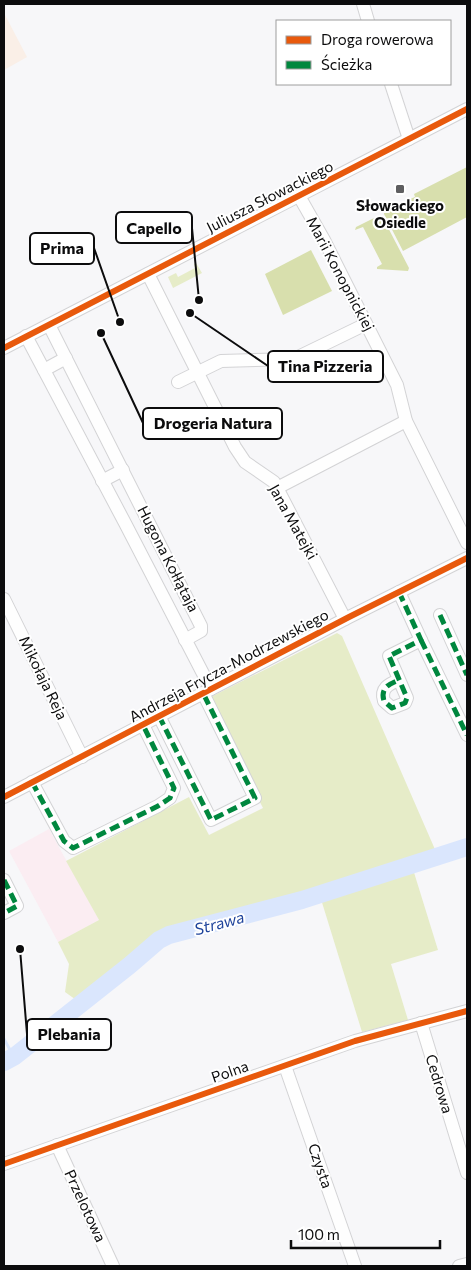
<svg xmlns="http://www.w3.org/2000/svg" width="471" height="1270" font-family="Commissioner,sans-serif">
<rect width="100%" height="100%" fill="#f7f7f9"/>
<!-- industrial -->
<polygon fill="#fbedf2" points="49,829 99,920 58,942 9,851"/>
<!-- education -->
<polygon fill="#faefe7" points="4,13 27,57 4,70"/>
<!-- green -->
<g fill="#e6ecc8">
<polygon points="196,263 202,273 173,288 168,277 176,273 178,277 195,268 194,264"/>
<polygon points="337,633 342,636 437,854 176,929 158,937 79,1002 65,992 69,964 58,942 99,920 66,861 189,797 209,835 263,808 207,699"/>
<polygon points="412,866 438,950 391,964 408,1020 362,1032 320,896"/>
</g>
<!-- forest -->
<g fill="#d8dfad">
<polygon points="467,167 467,217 403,251 384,214 384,212 404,203 405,204 411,202 410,199 415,197 414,194"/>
<polygon points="380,215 382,216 409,268 408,271 377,269 377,267 382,264 363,227 355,230 356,227"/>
<polygon points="311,250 332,291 283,315 265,274"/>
</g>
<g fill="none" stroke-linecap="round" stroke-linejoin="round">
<!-- stream -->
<polyline stroke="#dae6fd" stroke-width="3" points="4,1039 14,1057"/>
<!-- river -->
<polyline stroke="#dae6fd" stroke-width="18" points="4,1062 15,1056 130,965 159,940 169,935 302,900 467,847"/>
<!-- minor casing -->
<g stroke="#d3d3d5" stroke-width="14">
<g id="minor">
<polyline points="363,4 368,21"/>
<polyline points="391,84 409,139"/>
<polyline points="299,196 324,240 397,385 406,421 467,543"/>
<polyline points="148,274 235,447 245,462 274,482 345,619"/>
<polyline points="49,325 201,626 201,631 185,640"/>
<polyline points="26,336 126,525 211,689"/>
<polyline points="4,348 467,109"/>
<polyline points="44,370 66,358"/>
<polyline points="178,382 221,361 294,359 366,324"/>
<polyline points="102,481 123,470"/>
<polyline points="277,488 406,421"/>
<path d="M399,592L421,640L389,656L407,698L405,703L392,708L384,701C380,688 389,684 399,680"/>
<polyline points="4,599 82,757"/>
<polyline points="440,615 467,675"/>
<polyline points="421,640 467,735"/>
<polyline points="159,716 211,820 255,798 203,693"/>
<polyline points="32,782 64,841 73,848 158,806 170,798 174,788 143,725"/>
<polyline points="4,797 349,617 467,558"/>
<polyline points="4,880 17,906 4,913"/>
<polyline points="421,1023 467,1173"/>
<polyline points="285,1066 355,1266"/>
<polyline points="57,1145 113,1266"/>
<polyline points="4,1164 355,1041 467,1011"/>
<polyline points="459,1266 467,1264"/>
</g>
</g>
<!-- minor -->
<use href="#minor" stroke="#fefefe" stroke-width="12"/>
<!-- quiet -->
<g stroke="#00873e" stroke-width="5" stroke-dasharray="10 5" stroke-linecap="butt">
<path d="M399,592L421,640L389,656L407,698L405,703L392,708L384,701C380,688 389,684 399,680"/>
<polyline points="440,615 467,675"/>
<polyline points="421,640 467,735"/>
<polyline points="159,716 211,820 255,798 203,693"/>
<polyline points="32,782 64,841 73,848 158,806 170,798 174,788 143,725"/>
<polyline points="4,880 17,906 4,913"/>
</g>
<!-- cycleway casing -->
<g stroke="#fff" stroke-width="9">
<g id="cycleway">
<polyline points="4,348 467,109"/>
<polyline points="4,797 349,617 467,558"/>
<polyline points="4,1164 355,1041 467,1011"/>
</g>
</g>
<!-- cycleway -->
<use href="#cycleway" stroke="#e8590c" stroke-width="6"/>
</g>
<!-- markers -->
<rect fill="#5e5e60" stroke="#fff" stroke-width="2" x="395" y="184" width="10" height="10" rx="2.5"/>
<g text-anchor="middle" stroke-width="4" stroke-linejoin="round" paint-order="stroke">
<!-- street labels -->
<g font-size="15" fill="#0c0c0d" stroke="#fff">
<text transform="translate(270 197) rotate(-27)" y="5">Juliusza Słowackiego</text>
<text transform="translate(340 274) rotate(62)" y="5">Marii Konopnickiej</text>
<text transform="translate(293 522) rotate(61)" y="5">Jana Matejki</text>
<text transform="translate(168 559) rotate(63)" y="5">Hugona Kołłątaja</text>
<text transform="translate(229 666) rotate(-28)" y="5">Andrzeja Frycza-Modrzewskiego</text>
<text transform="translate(43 678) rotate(64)" y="5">Mikołaja Reja</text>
<text transform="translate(230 1072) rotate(-19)" y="5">Polna</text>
<text transform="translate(439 1084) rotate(73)" y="5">Cedrowa</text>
<text transform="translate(320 1166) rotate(71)" y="5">Czysta</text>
<text transform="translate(85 1206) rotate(65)" y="5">Przelotowa</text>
</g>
<!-- poi labels -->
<g font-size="15" font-weight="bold" fill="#0c0c0d" stroke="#fff">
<text x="400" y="211">Słowackiego<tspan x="400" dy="17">Osiedle</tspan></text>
</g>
<!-- water labels -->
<g font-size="16" font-style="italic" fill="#1e439b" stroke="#fff">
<text transform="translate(219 923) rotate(-15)" y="6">Strawa</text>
</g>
</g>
<!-- callouts -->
<path fill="none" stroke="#0c0c0d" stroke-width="2" d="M199 300L192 228M120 322L94 248M190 313L268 366M101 333L143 423M20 949L27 1034"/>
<g fill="#0c0c0d" stroke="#fff" stroke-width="2">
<circle cx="199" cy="300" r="5"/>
<circle cx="120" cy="322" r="5"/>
<circle cx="190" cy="313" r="5"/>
<circle cx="101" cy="333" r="5"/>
<circle cx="20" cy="949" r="5"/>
</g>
<g fill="#fff" stroke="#0c0c0d" stroke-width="2">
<rect x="116" y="212" width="76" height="31" rx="5"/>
<rect x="30" y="233" width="64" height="31" rx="5"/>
<rect x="268" y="351" width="115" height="31" rx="5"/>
<rect x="143" y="408" width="139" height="31" rx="5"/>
<rect x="27" y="1019" width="84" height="31" rx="5"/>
</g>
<g font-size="16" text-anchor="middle" font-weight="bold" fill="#0c0c0d">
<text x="154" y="234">Capello</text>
<text x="62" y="254">Prima</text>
<text x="325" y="372">Tina Pizzeria</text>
<text x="213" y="429">Drogeria Natura</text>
<text x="69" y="1040">Plebania</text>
</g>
<!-- border -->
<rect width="471" height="1270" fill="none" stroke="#0c0c0d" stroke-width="10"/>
<!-- legend -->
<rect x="276" y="20" width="175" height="65" fill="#ffffff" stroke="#9e9e9e"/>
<rect x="286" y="36" width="25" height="8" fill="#e8590c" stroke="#9e9e9e"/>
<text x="321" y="45" font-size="15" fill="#0c0c0d">Droga rowerowa</text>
<rect x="286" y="61" width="25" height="8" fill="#00873e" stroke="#9e9e9e"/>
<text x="321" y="70" font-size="15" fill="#0c0c0d">Ścieżka</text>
<!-- scale -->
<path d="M291 1240v8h149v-8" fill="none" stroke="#0c0c0d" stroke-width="2.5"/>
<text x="298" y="1240" font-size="15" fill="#0c0c0d" stroke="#ffffff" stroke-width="4" paint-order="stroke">100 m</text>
</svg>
